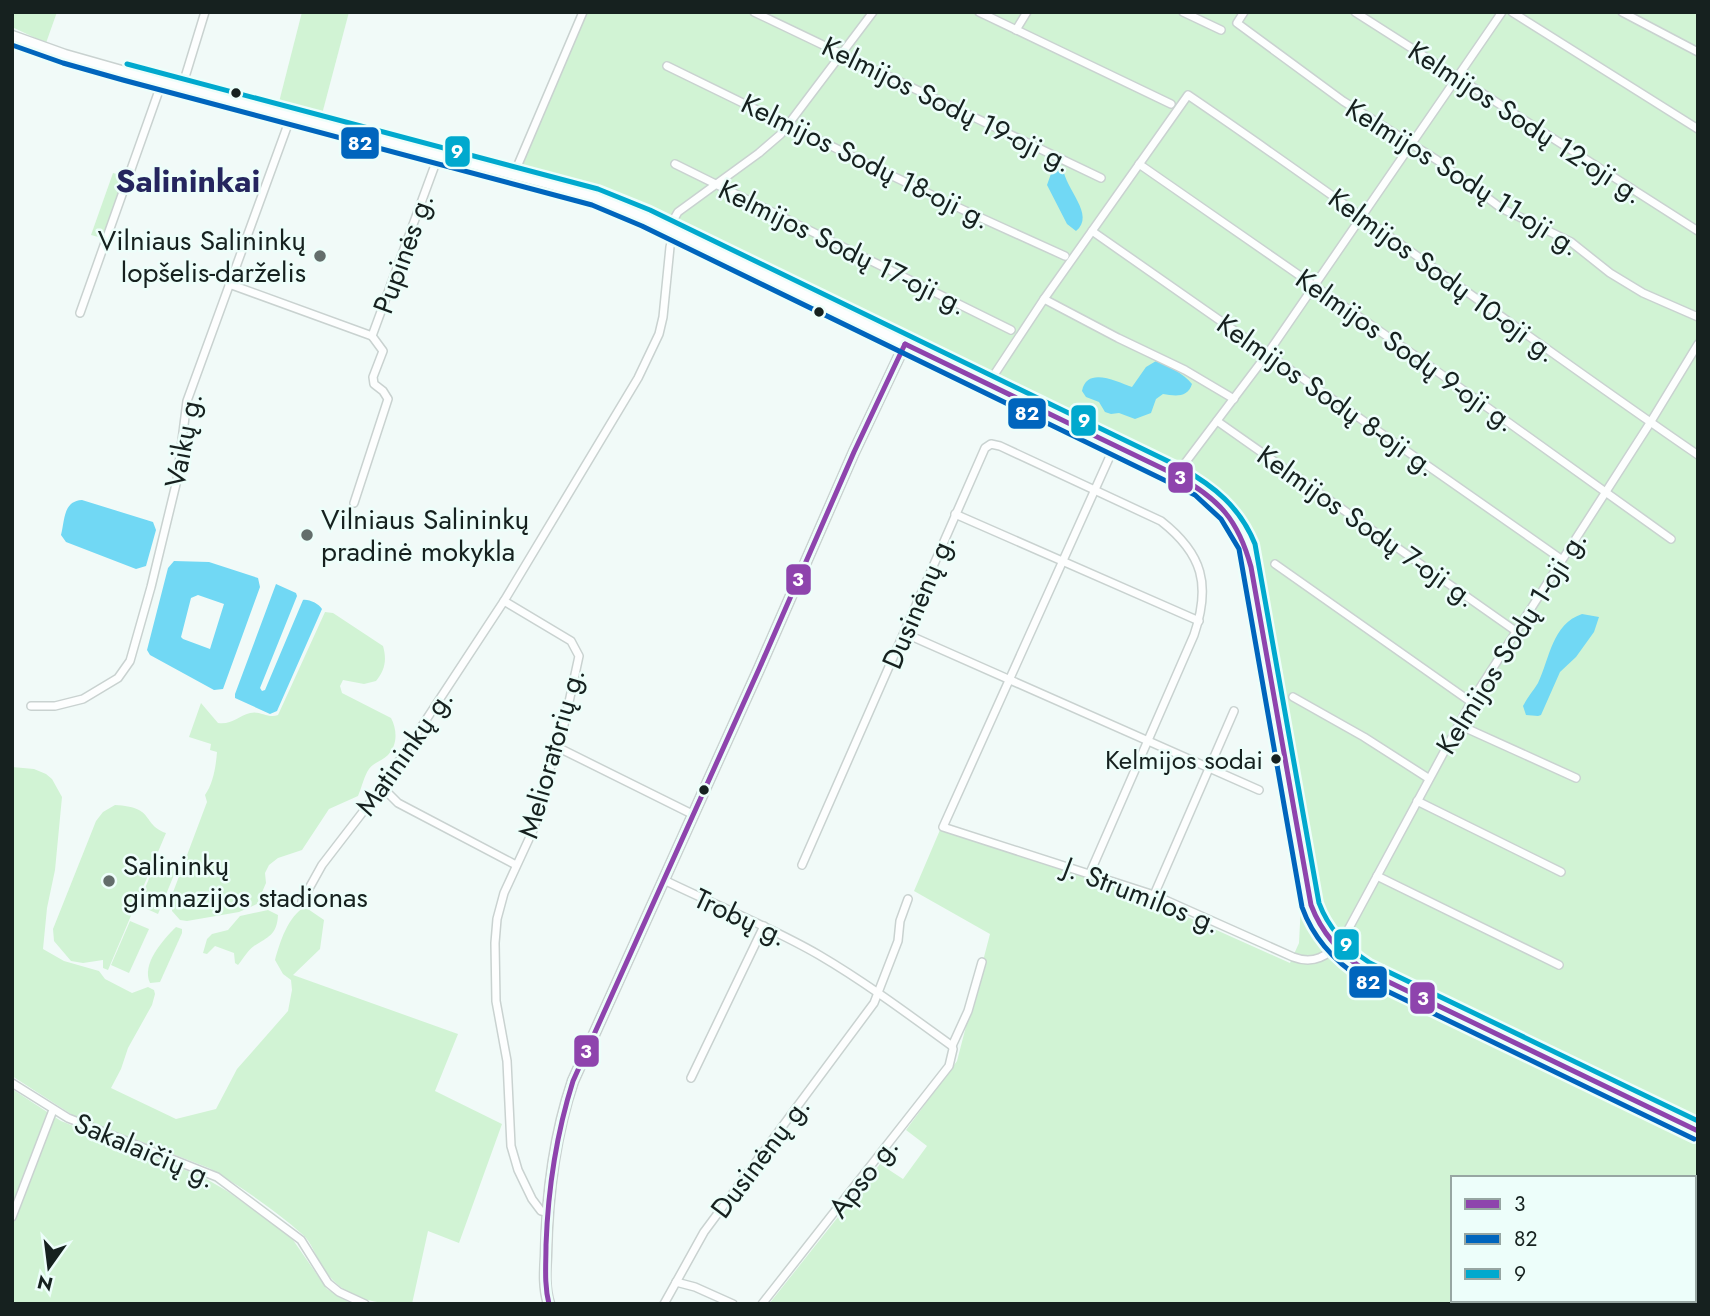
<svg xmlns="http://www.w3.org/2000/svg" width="1710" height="1316" font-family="Jost,sans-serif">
<rect width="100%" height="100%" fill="#f1faf8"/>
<!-- green -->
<g fill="#d1f3d4" fill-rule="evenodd">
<polygon points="12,12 57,12 46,43 12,27"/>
<polygon points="302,12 349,12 321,118 278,106"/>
<path d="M587,12H1698V1122L1374,966C1343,945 1331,932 1318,896L1254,549L1239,517L1210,487L620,198L521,169Z"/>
<polygon points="113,173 124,176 102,238 91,235"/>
<path d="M325,612L333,613L383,646C387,660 385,670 376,681L364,684L343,680L340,686L342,693L391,718C397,729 398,745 388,755C382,761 374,762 369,769C364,776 362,787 358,796L329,809L302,850L278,858L269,865L265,873L266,883L257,904L239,912L187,921L180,920L172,911V895L207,802L205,795C213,784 216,766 217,752L210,750L211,744L189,737L201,703L218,723C232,725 238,716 250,713C260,710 268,719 278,715Z"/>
<path d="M12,767L34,769L46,774L52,779L62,797L55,870L47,908L43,949L64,961L99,971L105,979L132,993L148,987L154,990L155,994L152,1005L128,1048L121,1069L111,1088L176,1119L216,1109L237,1069L288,1011L292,990L291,980L283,974L275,960C280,942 288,916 305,907L324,920L320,949L293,975L458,1034L435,1091L502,1124L459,1243L428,1231L412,1304C375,1304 344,1301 322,1266C315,1256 312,1242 302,1234C278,1212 237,1184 209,1168L74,1116L12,1076Z"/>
<path d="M115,805C156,807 141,824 166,833L108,970L103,968V960L83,963L71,961L54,941L53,929L96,821L103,812Z"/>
<path d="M940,830L1101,882L1154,902L1290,963L1299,943L1302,884C1315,939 1327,952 1375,981L1542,1066L1698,1141V1304H769L880,1164L903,1179L927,1146L906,1130L957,1061L990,934L914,891ZM1453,1178H1694V1300H1453Z"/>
<polygon points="156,862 176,870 158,914 138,905"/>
<path d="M268,910L278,915C277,935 268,937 254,946C247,951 243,959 238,965L235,963L234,953L215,946L207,954L203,953L207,939L212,934L228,930L240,916Z"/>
<polygon points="130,921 149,929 129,973 111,965"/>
<path d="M176,927L182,929V933L160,982L150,983C141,964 163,940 176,927Z"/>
<polygon points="12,1089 61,1121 203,1177 227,1191 291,1237 327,1289 352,1304 12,1304"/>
</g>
<!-- water -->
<g fill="#71d8f4" fill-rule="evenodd">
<path d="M1053,168H1063C1065,189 1096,215 1076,231L1067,224L1047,185Z"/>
<path d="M1156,361C1168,365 1184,374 1192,384C1188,398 1175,396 1163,394L1156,399L1151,413L1135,419L1119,413L1111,414L1105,412L1099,402L1086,397L1082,391C1087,366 1117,382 1132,387L1146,367Z"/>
<path d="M82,500L153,522L156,530L146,566L136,569L66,542L61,535C65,520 63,501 82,500Z"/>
<path d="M174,561L209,562L258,578L260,587L223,689L214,690L150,655L147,650L168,568ZM198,595L224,604L210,649L183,639L181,637L191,598Z"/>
<path d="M276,584L296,593L297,596L260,688L262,691L265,690L303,600C309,599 319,604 322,609L277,711L270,714L235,698V694Z"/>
<path d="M1582,614L1599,617L1594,632L1576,657L1560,672L1541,715L1538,716L1526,715L1523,706C1527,698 1533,691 1538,683C1550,658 1552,624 1582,614Z"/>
</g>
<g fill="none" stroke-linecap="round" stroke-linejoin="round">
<!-- minor casing -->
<g stroke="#c9d2d0" stroke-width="10">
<g id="minor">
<polyline points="754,12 1101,178"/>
<polyline points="979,12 1171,104"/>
<polyline points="1183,12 1221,30"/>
<polyline points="1244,12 1237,23 1343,101 1437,160 1501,208 1571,242 1610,273 1643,293 1698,317"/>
<polyline points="1355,12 1698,231"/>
<polyline points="1512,12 1698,129"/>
<polyline points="1622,12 1698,52"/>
<polyline points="1016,30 1027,12"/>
<polyline points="667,66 946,202 1065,256"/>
<polyline points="182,87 205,12"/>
<polyline points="675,164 1011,330"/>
<polyline points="1139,164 1417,357 1671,539"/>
<polyline points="514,174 583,12"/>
<polyline points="668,229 678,212 759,153 781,134 873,12"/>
<polyline points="1092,231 1561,559"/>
<polyline points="229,284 372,336"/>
<path d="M1044,299L1188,95C1360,212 1526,337 1698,455"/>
<polyline points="80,313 162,82"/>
<polyline points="988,384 1044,299 1118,338 1185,370 1234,399"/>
<polyline points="1217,421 1517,632"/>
<path d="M1115,445L943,827L1154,895L1293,957C1314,965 1327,956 1342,941L1471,702L1650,423L1698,344"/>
<polyline points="1176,475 1268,353 1502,12"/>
<polyline points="354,503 388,399 383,391 374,384 373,377 383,351 372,336 439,154"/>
<polyline points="955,514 1199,621"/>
<polyline points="1275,564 1471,702"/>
<polyline points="904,633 1259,790"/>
<polyline points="1293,697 1364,737 1428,778"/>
<polyline points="31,706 55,706 83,699 118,678 130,661 151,587 177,480 187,401 291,116"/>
<polyline points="1459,725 1576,778"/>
<polyline points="559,748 694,815"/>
<polyline points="382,787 398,803 516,865"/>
<polyline points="1417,801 1561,872"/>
<path d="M802,865L985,448L991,444L1000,446L1161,521C1203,554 1211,585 1194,635L1090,873"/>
<polyline points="1377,876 1559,965"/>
<path d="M664,880C715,905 769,926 819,955C865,982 908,1014 952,1046L953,1049L949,1066L762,1304"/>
<polyline points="1154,895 1234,711"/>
<polyline points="302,901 322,865 382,787 504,601"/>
<polyline points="952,1046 968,1011 982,962"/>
<polyline points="691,1078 764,926"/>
<polyline points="12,1083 68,1118 217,1177 301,1240 328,1283 339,1292 365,1304"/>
<polyline points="548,1213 541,1211 532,1199 518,1170 511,1146 507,1061 496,1001 495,943 497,919 504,893 534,828 547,775 559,748 579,656 571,641 504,601 638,378 659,334 663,317 670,247 674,232"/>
<polyline points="12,1217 53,1110"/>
<polyline points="676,1282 695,1287 733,1304"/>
<polyline points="664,1304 704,1232 874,1003 898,941 900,921 908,899"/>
</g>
</g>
<!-- secondary casing -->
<g stroke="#c9d2d0" stroke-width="13">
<g id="secondary">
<path d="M12,36L65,55L125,72L548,183L595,197L646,218L1199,487C1223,503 1237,521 1247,547L1311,905C1320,934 1340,955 1366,971L1698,1131"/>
<path d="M549,1304C544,1288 545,1272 546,1256C547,1197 554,1137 573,1081L759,669L854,452L905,344"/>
</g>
</g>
<!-- minor -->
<use href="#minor" stroke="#fdfefe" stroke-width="7"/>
<!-- secondary -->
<use href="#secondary" stroke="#fdfefe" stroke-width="10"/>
<!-- bus-1 casing -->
<g stroke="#edfefa" stroke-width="10">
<g id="bus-1">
<path d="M905,344L1176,475C1219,499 1238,519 1251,567L1311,905C1322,934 1340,954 1366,971L1698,1131"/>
<path d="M549,1304C544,1284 546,1265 546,1245C548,1189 556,1135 573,1081L759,669L854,452L905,344"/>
</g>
</g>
<!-- bus-2 casing -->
<g stroke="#edfefa" stroke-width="10">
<path id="bus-2" d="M12,45L63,63L123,80L592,205L642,226L1195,495L1221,519L1239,549L1302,907C1313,938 1334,961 1362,979L1694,1139"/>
</g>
<!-- bus-3 casing -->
<g stroke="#edfefa" stroke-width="10">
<path id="bus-3" d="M127,64L598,189L650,210L1180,467C1214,486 1240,507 1255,544L1319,903C1329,930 1347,948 1370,963L1698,1121"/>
</g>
<!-- bus-1 -->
<use href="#bus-1" stroke="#8e44ad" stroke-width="5"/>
<!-- bus-2 -->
<use href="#bus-2" stroke="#0065bd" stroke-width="5"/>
<!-- bus-3 -->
<use href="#bus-3" stroke="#00a9ce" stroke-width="5"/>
</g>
<!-- markers -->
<g fill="#16211f" stroke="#edfefa" stroke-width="2.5">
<circle cx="236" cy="93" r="6"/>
<circle cx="819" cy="312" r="6"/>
<circle cx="1276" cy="759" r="6"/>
<circle cx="704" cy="790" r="6"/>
</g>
<g fill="#636d6b" stroke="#edfefa" stroke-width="2.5">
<circle cx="320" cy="256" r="7"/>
<circle cx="307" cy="535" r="7"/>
<circle cx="109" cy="881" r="7"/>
</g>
<g text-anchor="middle" stroke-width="5" stroke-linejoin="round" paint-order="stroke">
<!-- bus labels -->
<g font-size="26" fill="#16211f" stroke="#edfefa" text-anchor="end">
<text x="1263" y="769">Kelmijos sodai</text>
</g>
<!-- street labels -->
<g font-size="28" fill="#16211f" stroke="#edfefa">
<text transform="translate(947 104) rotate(26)" y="10">Kelmijos Sodų 19-oji g.</text>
<text transform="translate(1526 122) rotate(33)" y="10">Kelmijos Sodų 12-oji g.</text>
<text transform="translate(866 161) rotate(26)" y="10">Kelmijos Sodų 18-oji g.</text>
<text transform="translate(1463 177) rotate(32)" y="10">Kelmijos Sodų 11-oji g.</text>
<text transform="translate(843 247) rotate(26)" y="10">Kelmijos Sodų 17-oji g.</text>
<text transform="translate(403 253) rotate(-70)" y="10">Pupinės g.</text>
<text transform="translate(1443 275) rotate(36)" y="10">Kelmijos Sodų 10-oji g.</text>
<text transform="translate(1406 350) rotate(35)" y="10">Kelmijos Sodų 9-oji g.</text>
<text transform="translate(1327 395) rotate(35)" y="10">Kelmijos Sodų 8-oji g.</text>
<text transform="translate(183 440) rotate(-79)" y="10">Vaikų g.</text>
<text transform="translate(1367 526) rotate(35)" y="10">Kelmijos Sodų 7-oji g.</text>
<text transform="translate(918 601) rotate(-67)" y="10">Dusinėnų g.</text>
<text transform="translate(1511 642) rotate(-58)" y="10">Kelmijos Sodų 1-oji g.</text>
<text transform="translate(404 752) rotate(-55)" y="10">Matininkų g.</text>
<text transform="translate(551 753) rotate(-74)" y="10">Melioratorių g.</text>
<text transform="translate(1142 895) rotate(21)" y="10">J. Strumilos g.</text>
<text transform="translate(741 917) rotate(25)" y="10">Trobų g.</text>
<text transform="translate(145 1150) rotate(23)" y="10">Sakalaičių g.</text>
<text transform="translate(760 1157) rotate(-53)" y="10">Dusinėnų g.</text>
<text transform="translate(863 1177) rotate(-52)" y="10">Apso g.</text>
</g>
<!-- poi labels -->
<g font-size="28" fill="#16211f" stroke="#edfefa" text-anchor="start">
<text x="306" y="250" text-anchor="end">Vilniaus Salininkų<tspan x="306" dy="32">lopšelis-darželis</tspan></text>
<text x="321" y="529">Vilniaus Salininkų<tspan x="321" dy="32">pradinė mokykla</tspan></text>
<text x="123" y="875">Salininkų<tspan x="123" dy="32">gimnazijos stadionas</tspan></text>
</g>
<!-- quarter labels -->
<g font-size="32" font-weight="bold" fill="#25255e" stroke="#edfefa">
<text x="188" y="192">Salininkai</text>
</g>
</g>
<g stroke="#edfefa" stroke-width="2.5">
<rect x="340" y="126" width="40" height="34" rx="7" fill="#0065bd"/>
<rect x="444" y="135" width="27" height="33" rx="7" fill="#00a9ce"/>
<rect x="1007" y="397" width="40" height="33" rx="7" fill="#0065bd"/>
<rect x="1070" y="404" width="27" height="33" rx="7" fill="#00a9ce"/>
<rect x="1167" y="461" width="27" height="33" rx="7" fill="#8e44ad"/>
<rect x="785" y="563" width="27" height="33" rx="7" fill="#8e44ad"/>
<rect x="1333" y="928" width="27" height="33" rx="7" fill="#00a9ce"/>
<rect x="1348" y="965" width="40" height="34" rx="7" fill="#0065bd"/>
<rect x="1409" y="981" width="27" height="34" rx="7" fill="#8e44ad"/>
<rect x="573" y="1034" width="27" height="34" rx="7" fill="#8e44ad"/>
</g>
<g font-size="19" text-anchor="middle" font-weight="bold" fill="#fff">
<text x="360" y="150">82</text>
<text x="457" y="158">9</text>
<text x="1027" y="420">82</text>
<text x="1084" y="427">9</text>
<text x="1180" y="484">3</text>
<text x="798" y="586">3</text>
<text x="1346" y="951">9</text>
<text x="1368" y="989">82</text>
<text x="1423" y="1005">3</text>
<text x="586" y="1058">3</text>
</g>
<!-- border -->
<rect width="1710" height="1316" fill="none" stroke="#16211f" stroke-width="28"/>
<!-- legend -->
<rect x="1451" y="1176" width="245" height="126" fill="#edfefa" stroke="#97a6a2" stroke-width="2"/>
<rect x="1465" y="1199" width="35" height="10" fill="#8e44ad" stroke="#97a6a2" stroke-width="2"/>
<text x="1514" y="1211" font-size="21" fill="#16211f">3</text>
<rect x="1465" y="1234" width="35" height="10" fill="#0065bd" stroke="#97a6a2" stroke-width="2"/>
<text x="1514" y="1246" font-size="21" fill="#16211f">82</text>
<rect x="1465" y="1269" width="35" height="10" fill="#00a9ce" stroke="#97a6a2" stroke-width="2"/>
<text x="1514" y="1281" font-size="21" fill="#16211f">9</text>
<!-- north arrow -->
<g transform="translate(49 1267) rotate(194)" stroke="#edfefa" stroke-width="5" paint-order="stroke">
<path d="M0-5L12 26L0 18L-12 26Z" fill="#16211f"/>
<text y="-10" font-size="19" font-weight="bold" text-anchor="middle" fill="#16211f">N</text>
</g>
</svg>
